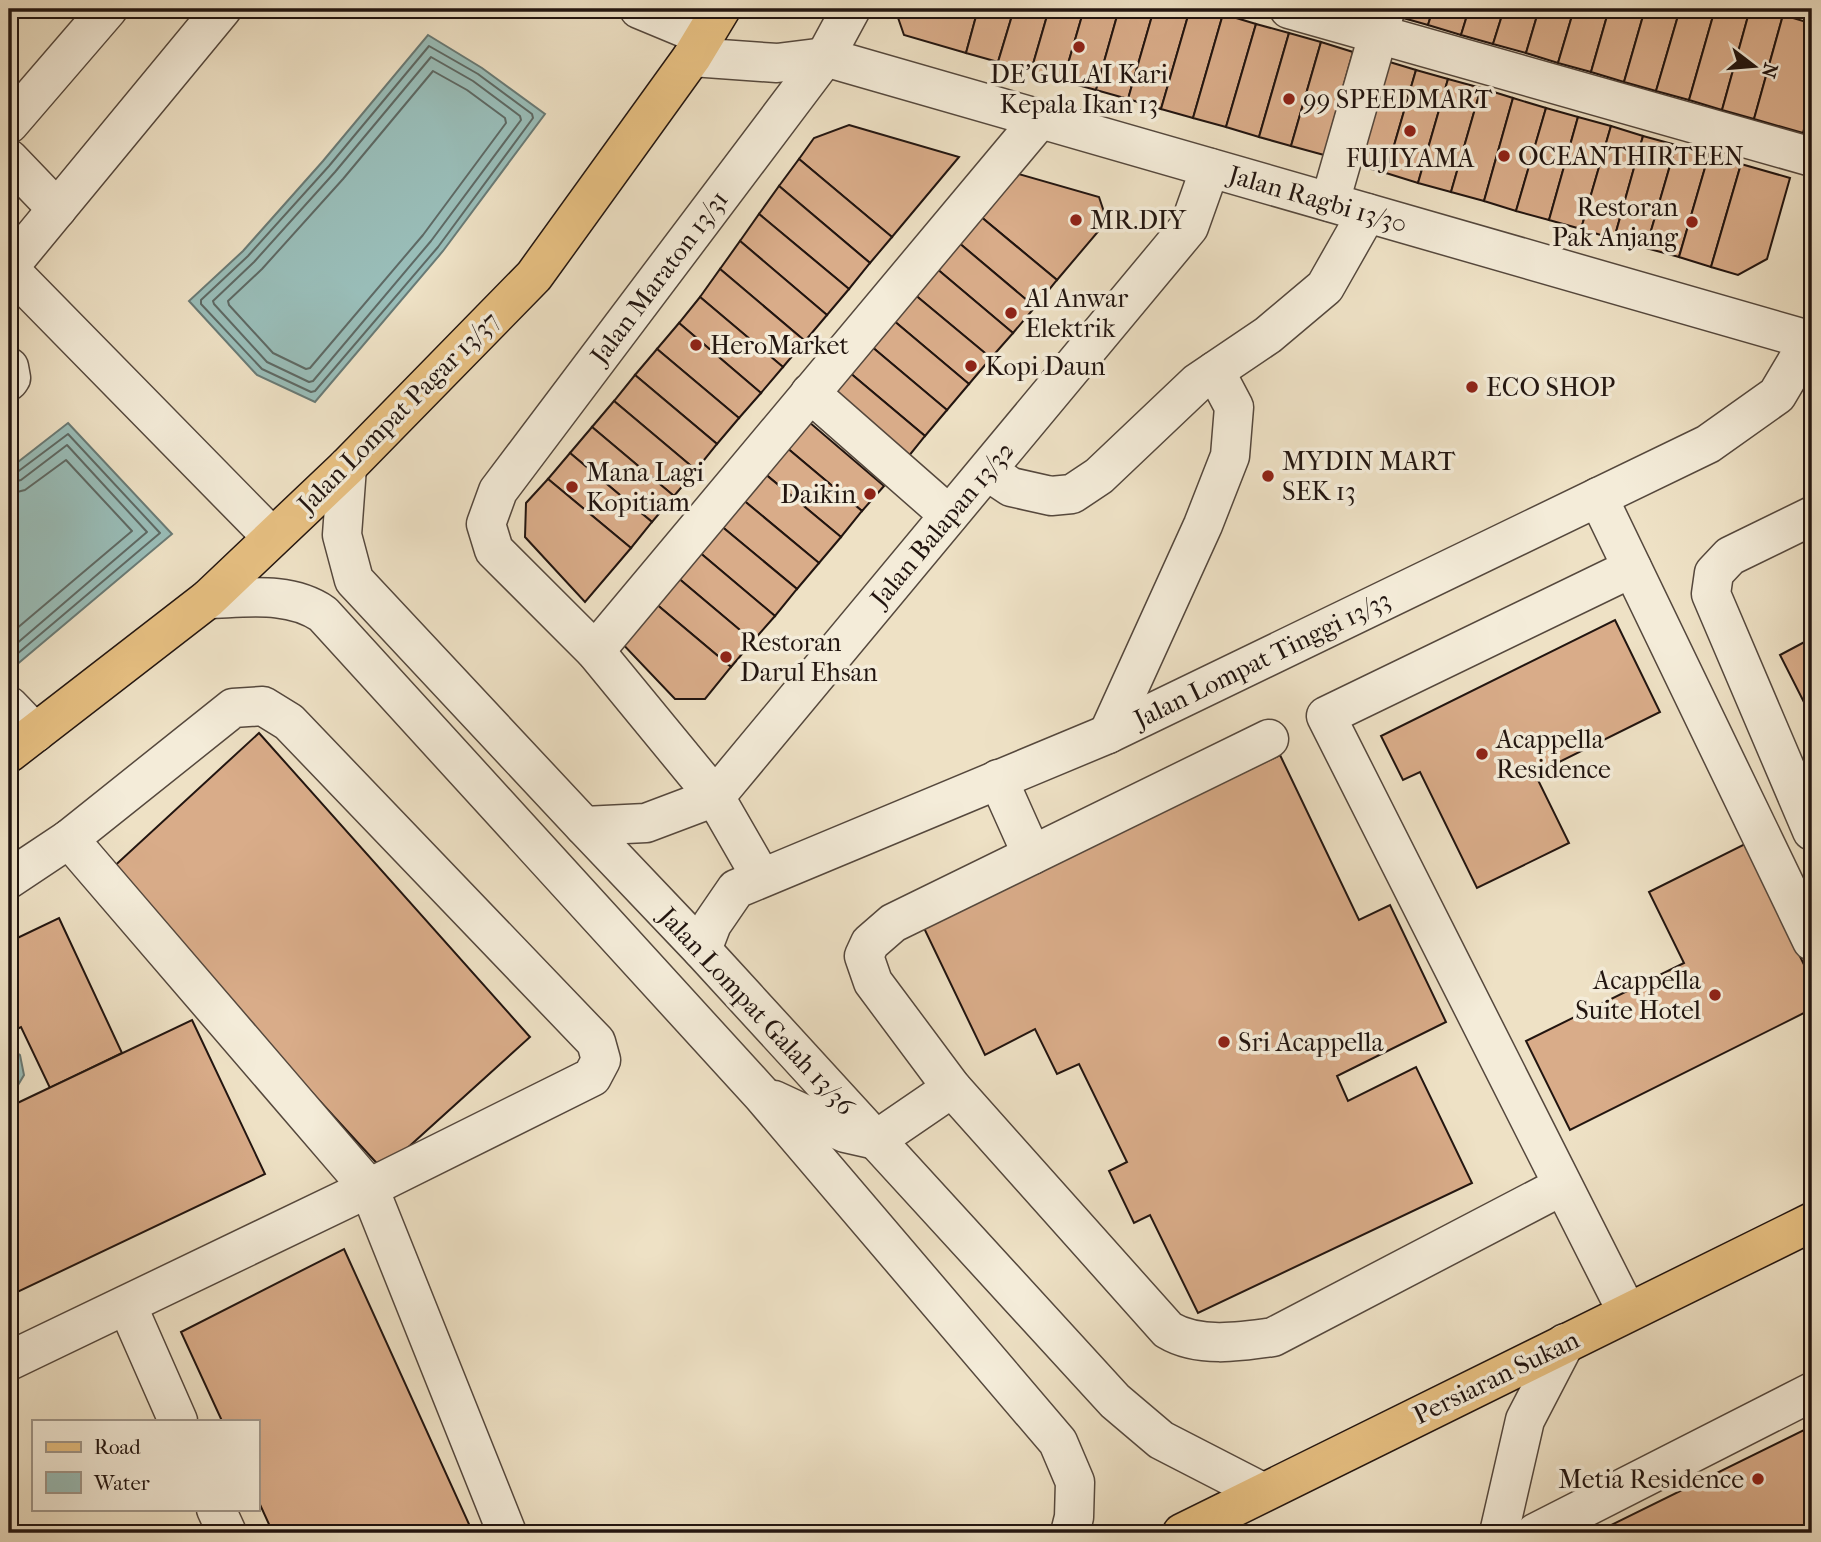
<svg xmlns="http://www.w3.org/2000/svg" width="1821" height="1542" font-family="'IM FELL French Canon',serif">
<rect width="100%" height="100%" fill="#eee1c5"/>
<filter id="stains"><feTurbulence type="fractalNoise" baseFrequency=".00286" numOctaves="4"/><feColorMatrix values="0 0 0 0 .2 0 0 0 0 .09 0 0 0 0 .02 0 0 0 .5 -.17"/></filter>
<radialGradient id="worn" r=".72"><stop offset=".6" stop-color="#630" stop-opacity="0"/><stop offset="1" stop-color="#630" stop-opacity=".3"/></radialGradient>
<!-- water -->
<g fill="#99bdb8" stroke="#697a75" stroke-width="2">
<polygon points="428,35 482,68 545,114 443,251 315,402 257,375 189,301 243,251 323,161"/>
<polygon points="68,423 172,534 15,666 9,658 9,469"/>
<polygon points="9,1047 20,1055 24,1075 18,1085 9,1093"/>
</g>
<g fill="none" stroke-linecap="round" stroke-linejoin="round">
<!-- shore -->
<g stroke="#5e6964" stroke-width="2">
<polygon points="429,46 478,74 532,114 533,118 438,247 315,391 311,392 262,369 201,304 201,300 248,256 329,166"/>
<polygon points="431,57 473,81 520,116 521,120 431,241 313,381 309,382 267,362 214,304 213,301 254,262 335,172"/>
<polygon points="433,71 467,90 505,118 506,123 423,235 310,368 306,369 273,353 229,305 228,301 262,269 343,179"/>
<polyline points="9,474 16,473 68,434 160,533 17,654 9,655"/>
<polyline points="9,483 21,480 67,445 147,532 15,645 9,646"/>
<polyline points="9,494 25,490 66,460 132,531 9,635"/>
</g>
</g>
<!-- building -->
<g fill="#d9ac89" stroke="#221510" stroke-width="2">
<polygon points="895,9 978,9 966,53 904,35"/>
<polygon points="978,9 1014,9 998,62 966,53"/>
<polygon points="1014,9 1049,9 1031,71 998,62"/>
<polygon points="1049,9 1084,9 1063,81 1031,71"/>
<polygon points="1084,9 1119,9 1096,90 1063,81"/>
<polygon points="1119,9 1154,9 1128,99 1096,90"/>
<polygon points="1154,9 1190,9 1161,109 1128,99"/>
<polygon points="1190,9 1203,9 1223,14 1193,118 1161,109"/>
<polygon points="1398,9 1433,9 1428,25 1396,16"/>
<polygon points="1433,9 1469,9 1461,35 1428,25"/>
<polygon points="1469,9 1504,9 1493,44 1461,35"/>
<polygon points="1504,9 1539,9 1526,53 1493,44"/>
<polygon points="1539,9 1574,9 1558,63 1526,53"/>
<polygon points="1574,9 1609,9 1591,72 1558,63"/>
<polygon points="1609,9 1645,9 1624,82 1591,72"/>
<polygon points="1645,9 1680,9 1656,91 1624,82"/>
<polygon points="1680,9 1715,9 1689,100 1656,91"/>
<polygon points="1715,9 1750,9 1722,110 1689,100"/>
<polygon points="1750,9 1761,9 1783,15 1754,119 1722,110"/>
<polygon points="1223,14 1256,24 1226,127 1193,118"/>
<polygon points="1783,15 1810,23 1812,27 1812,99 1803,133 1754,119"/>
<polygon points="1256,24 1289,33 1259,137 1226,127"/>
<polygon points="1289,33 1321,42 1291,146 1259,137"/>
<polygon points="1321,42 1353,52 1324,155 1291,146"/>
<polygon points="1383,60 1416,70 1386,173 1353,164"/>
<polygon points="1416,70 1448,79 1418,183 1386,173"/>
<polygon points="1448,79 1481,88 1451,192 1418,183"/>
<polygon points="1481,88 1513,98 1484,201 1451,192"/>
<polygon points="1513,98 1546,108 1516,211 1484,201"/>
<polygon points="1546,108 1578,117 1549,220 1516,211"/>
<polygon points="1578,117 1611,126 1581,229 1549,220"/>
<polygon points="849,125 959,157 892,237 799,159 814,138"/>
<polygon points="1611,126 1643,136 1614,239 1581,229"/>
<polygon points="1643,136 1676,145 1646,248 1614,239"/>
<polygon points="1676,145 1709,154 1679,257 1646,248"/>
<polygon points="1709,154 1741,164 1711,267 1679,257"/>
<polygon points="799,159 892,237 870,263 779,186"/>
<polygon points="1741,164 1790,178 1767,259 1738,275 1711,267"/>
<polygon points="1008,171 1099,197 1107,221 1057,280 974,211"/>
<polygon points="779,186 870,263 849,289 759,214"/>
<polygon points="974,211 1057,280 1035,307 952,237"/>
<polygon points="759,214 849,289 827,315 740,241"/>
<polygon points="952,237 1035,307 1013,333 930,263"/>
<polygon points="740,241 827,315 805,341 720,269"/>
<polygon points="930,263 1013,333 991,358 908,289"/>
<polygon points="720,269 805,341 783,367 700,297"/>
<polygon points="908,289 991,358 969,384 887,315"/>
<polygon points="700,297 783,367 761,393 679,323"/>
<polygon points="887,315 969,384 947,410 865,341"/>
<polygon points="679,323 761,393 739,418 657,349"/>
<polygon points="865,341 947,410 925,436 843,367"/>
<polygon points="657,349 739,418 717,444 635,375"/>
<polygon points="843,367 925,436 904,462 821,393"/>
<polygon points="635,375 717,444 696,470 614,401"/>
<polygon points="614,401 696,470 674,496 592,427"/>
<polygon points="802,416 884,486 862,511 780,442"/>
<polygon points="592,427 674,496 652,522 570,453"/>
<polygon points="780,442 862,511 841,537 758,468"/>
<polygon points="570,453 652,522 631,548 548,479"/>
<polygon points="758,468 841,537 819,563 736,494"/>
<polygon points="548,479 631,548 585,602 525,537 526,503"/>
<polygon points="736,494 819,563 797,589 714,520"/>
<polygon points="714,520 797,589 775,616 692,546"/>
<polygon points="692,546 775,616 753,641 671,572"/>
<polygon points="671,572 753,641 731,667 649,598"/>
<polygon points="649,598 731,667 705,699 675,699 616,637"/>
<polygon points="1615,620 1660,712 1535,774 1569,843 1477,888 1420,772 1403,780 1381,736"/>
<polygon points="1812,638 1812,718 1780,655"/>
<polygon points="259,733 530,1037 383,1170 109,871"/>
<polygon points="1280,755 1359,920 1390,905 1446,1022 1337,1076 1348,1101 1416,1067 1472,1183 1198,1313 1150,1215 1134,1223 1109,1171 1127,1162 1079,1064 1057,1074 1035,1029 985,1055 923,926"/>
<polygon points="1745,844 1812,981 1812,1009 1570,1130 1526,1041 1684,963 1649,892"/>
<polygon points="59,918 122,1053 50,1088 21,1027 9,1033 9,942"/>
<polygon points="192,1020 265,1174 9,1296 9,1107"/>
<polygon points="344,1249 473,1533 273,1533 257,1498 257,1421 222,1421 181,1332"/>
<polygon points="1812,1426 1812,1533 1595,1533"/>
</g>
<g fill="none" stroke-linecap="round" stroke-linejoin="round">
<!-- minor casing -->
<g stroke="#55483d" stroke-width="41">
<g id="minor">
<polyline points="639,9 704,36"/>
<polyline points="1289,9 1812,157"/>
<polyline points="692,57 777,63 825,57 1812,341"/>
<polyline points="9,124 108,9"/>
<polyline points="9,159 57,209"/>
<polyline points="1330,202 1385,11"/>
<polyline points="9,267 222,9"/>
<polyline points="9,269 272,537"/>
<polyline points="9,367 11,378 9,381"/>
<polyline points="810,393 949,515"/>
<polyline points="347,467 342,535 354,580 584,826 702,950 1115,1401 1161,1440 1262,1492"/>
<polyline points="987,471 1011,487 1051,496 1072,494 1099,476 1197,383 1268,335 1325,287 1367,213"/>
<polyline points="1598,497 1812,941"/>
<polyline points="1812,516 1730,556 1714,573 1711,594 1812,831"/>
<path d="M208,599C246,598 290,591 323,614L762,1095L1058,1442L1075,1482L1074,1517L1070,1533"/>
<polyline points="595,651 1040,119"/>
<polyline points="9,706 35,733"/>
<polyline points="1108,734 1203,525 1230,456 1234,407 1215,371"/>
<path d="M1269,739L893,923L870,943L864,956L873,982L952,1088L1168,1330C1198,1348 1239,1342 1273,1337L1562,1186"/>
<polyline points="998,779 1032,855"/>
<polyline points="584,826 646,823 715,797 1189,227 1210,168"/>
<polyline points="69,839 369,1188 507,1533"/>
<polyline points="761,877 715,797 595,651 494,550 486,524 498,491 825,57 851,9"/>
<polyline points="9,879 69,839 233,708 263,706 289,722 596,1042 601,1060 592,1077 369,1188 9,1361"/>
<polyline points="702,950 712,924 736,889 1108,734 1708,444 1777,395 1812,336"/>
<polyline points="774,1100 845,1133 876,1140 952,1088"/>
<polyline points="127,1305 178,1421"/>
<polyline points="1627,1312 1326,716 1632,568"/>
<polyline points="216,1509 227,1533"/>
<polyline points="1499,1533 1525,1420 1565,1343"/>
<polyline points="1535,1533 1812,1392"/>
</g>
</g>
<!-- major casing -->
<g stroke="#221510" stroke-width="41">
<g id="major">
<polyline points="9,753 208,599 347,467 534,276 692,57 721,9"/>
<polyline points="1182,1533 1812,1222"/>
</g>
</g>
<!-- minor -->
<use href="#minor" stroke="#f4ecd9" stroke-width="38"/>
<!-- major -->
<use href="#major" stroke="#e7c082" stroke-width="38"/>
</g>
<!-- markers -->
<g fill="#8f2418" stroke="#f4ecd9" stroke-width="2.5">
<circle cx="1079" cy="47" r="7"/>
<circle cx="1289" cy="99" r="7"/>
<circle cx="1410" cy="131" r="7"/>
<circle cx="1504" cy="156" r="7"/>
<circle cx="1076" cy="220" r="7"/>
<circle cx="1692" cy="222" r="7"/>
<circle cx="1011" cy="313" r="7"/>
<circle cx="696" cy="345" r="7"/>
<circle cx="971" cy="366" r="7"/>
<circle cx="1472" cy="387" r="7"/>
<circle cx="1268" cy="476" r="7"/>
<circle cx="572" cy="487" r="7"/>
<circle cx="870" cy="494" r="7"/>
<circle cx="726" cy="657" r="7"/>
<circle cx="1482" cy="754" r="7"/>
<circle cx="1715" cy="995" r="7"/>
<circle cx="1224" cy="1042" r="7"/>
<circle cx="1758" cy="1479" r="7"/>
</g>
<g text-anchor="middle" stroke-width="7" stroke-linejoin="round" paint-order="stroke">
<!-- poi labels -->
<g font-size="26" fill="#221510" stroke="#f4ecd9" text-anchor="start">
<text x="1079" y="83" text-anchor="middle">DE'GULAI Kari<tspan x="1079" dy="30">Kepala Ikan 13</tspan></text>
<text x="1303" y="108">99 SPEEDMART</text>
<text x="1518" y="165">OCEANTHIRTEEN</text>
<text x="1410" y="167" text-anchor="middle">FUJIYAMA</text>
<text x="1678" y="216" text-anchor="end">Restoran<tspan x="1678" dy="30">Pak Anjang</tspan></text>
<text x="1090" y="229">MR.DIY</text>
<text x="1025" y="307">Al Anwar<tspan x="1025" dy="30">Elektrik</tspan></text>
<text x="710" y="354">HeroMarket</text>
<text x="985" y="375">Kopi Daun</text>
<text x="1486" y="396">ECO SHOP</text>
<text x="1282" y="470">MYDIN MART<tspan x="1282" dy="30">SEK 13</tspan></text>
<text x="586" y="481">Mana Lagi<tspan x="586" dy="30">Kopitiam</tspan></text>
<text x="856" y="503" text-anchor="end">Daikin</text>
<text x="740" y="651">Restoran<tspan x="740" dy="30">Darul Ehsan</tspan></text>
<text x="1496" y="748">Acappella<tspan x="1496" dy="30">Residence</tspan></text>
<text x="1701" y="989" text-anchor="end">Acappella<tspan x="1701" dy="30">Suite Hotel</tspan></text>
<text x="1238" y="1051">Sri Acappella</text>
<text x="1744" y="1488" text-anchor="end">Metia Residence</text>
</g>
<!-- street labels -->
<g font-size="26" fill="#221510" stroke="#f4ecd9">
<text transform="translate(1318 199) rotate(16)" y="9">Jalan Ragbi 13/30</text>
<text transform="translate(659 277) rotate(-53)" y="9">Jalan Maraton 13/31</text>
<text transform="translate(398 412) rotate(-45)" y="9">Jalan Lompat Pagar 13/37</text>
<text transform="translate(942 524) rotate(-50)" y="9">Jalan Balapan 13/32</text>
<text transform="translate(1262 659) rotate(-26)" y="9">Jalan Lompat Tinggi 13/33</text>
<text transform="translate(757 1011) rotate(47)" y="9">Jalan Lompat Galah 13/36</text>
<text transform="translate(1496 1377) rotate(-26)" y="9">Persiaran Sukan</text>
</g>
</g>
<!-- margin -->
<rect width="1821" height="1542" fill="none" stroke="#eee1c5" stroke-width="35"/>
<rect x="10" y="10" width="1800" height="1521" fill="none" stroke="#221510" stroke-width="3.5"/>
<rect x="18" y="18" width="1786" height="1507" fill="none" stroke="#221510" stroke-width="2"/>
<!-- legend -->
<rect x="32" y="1420" width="228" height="91" fill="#f4ecd9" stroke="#a09689" stroke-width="2"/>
<rect x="46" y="1442" width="35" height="10" fill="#e7c082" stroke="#a09689" stroke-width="2"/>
<text x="94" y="1454" font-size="21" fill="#221510">Road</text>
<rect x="46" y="1472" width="35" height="21" fill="#99bdb8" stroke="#a09689" stroke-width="2"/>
<text x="94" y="1490" font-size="21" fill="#221510">Water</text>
<!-- north arrow -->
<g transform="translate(1754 66) rotate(106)" stroke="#f4ecd9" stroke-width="5" paint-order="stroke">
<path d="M0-5L12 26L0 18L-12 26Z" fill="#221510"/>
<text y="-10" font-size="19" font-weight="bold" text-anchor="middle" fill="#221510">N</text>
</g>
<rect width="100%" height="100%" filter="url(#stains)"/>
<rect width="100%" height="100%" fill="url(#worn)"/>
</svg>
